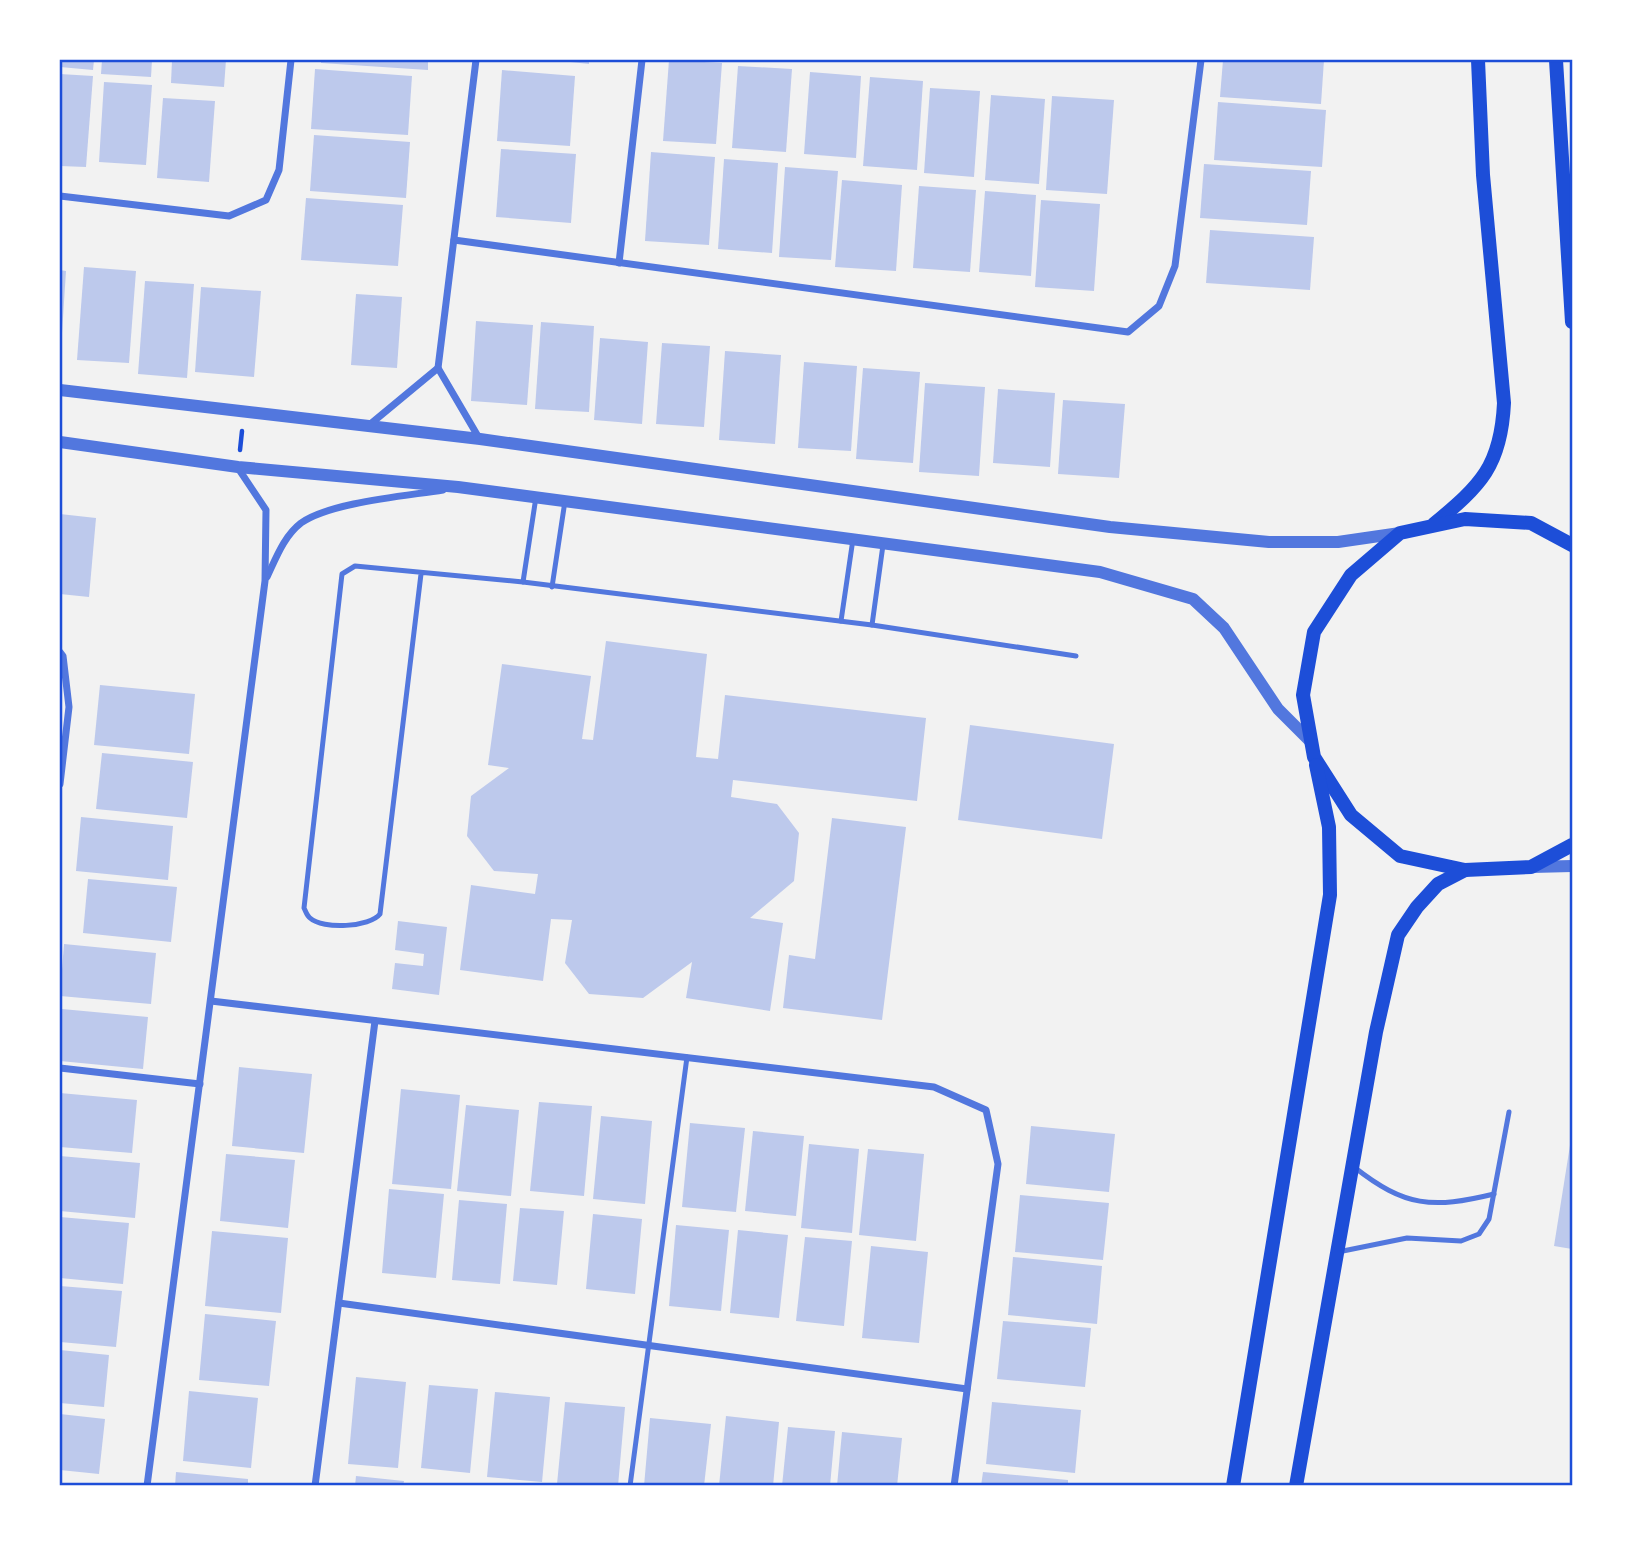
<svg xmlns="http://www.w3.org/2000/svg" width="1632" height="1545" font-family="'Roboto Serif',serif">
<rect width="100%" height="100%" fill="#f2f2f2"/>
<!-- building -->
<g fill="#bdc9ec">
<polygon points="60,60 94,60 93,70 60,67"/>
<polygon points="102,60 152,60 151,77 101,74"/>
<polygon points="172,60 226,60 224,87 171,83"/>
<polygon points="321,60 428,60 428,70 321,63"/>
<polygon points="552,60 589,60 589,64"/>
<polygon points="669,60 722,63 716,144 663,141"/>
<polygon points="1223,60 1324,60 1321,104 1220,97"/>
<polygon points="738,66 792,69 786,152 732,148"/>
<polygon points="315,69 412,76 408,135 311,129"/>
<polygon points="502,70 575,76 570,146 497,141"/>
<polygon points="810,72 861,76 856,158 804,154"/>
<polygon points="60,74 93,76 86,167 60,166"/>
<polygon points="870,77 923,81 917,170 863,166"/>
<polygon points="104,82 152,85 146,165 99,162"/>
<polygon points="930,88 980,91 974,177 924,173"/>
<polygon points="991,95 1045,99 1039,184 985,180"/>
<polygon points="1052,96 1114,100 1107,194 1046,190"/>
<polygon points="163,98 215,101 209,182 157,178"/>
<polygon points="1218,102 1326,110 1322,167 1214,160"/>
<polygon points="314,135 410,142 406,198 310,191"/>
<polygon points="501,149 576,154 571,223 496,217"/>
<polygon points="651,152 715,157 709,245 645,241"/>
<polygon points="724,159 778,163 772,253 718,249"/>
<polygon points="1204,164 1311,171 1307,225 1200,218"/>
<polygon points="785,167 838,171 831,260 779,257"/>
<polygon points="842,180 902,185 896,271 835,267"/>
<polygon points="919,186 976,190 970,272 913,268"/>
<polygon points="985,191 1036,195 1031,276 979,272"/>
<polygon points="306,198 403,205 398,266 301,260"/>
<polygon points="1041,200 1100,204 1094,291 1035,287"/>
<polygon points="1210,230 1314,237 1310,290 1206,283"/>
<polygon points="84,267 136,271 129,363 77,360"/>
<polygon points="60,270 66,271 62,333 60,333"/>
<polygon points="145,281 194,284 187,378 138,374"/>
<polygon points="201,287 261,291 254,377 195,372"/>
<polygon points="356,294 402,297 397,368 351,365"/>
<polygon points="476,321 533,325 527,405 471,401"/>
<polygon points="541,322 594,326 589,412 535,409"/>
<polygon points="600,338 648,342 642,424 594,420"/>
<polygon points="662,343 710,346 704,427 656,424"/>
<polygon points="725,351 781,355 775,444 719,440"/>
<polygon points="804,362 857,366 851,451 798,448"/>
<polygon points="863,368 920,372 913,463 856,459"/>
<polygon points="925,383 985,387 979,476 919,472"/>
<polygon points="998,389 1055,393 1050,467 993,463"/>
<polygon points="1063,400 1125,404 1119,478 1058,474"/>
<polygon points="60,514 96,518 89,597 60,594"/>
<polygon points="606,641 707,654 696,757 718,759 725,695 926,718 917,801 733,780 731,797 777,804 799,833 794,881 750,918 783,923 770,1011 686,998 692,962 643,998 589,994 565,963 572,920 551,919 543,981 460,970 471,885 535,894 538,874 494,871 467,836 471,796 509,768 488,765 502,664 591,676 582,739 593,740"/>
<polygon points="100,685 195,694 189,754 94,745"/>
<polygon points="970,725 1114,744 1102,839 958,820"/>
<polygon points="102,753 193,762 187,818 96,809"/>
<polygon points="81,817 173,826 168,880 76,871"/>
<polygon points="832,818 906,827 882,1020 783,1008 789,955 815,959"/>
<polygon points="88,879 177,887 171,942 83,933"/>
<polygon points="398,921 447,927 439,995 392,989 395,963 423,966 424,954 395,950"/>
<polygon points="64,944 156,953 151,1004 60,996"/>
<polygon points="62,1009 148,1017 143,1069 60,1061"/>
<polygon points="239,1067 312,1074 304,1153 232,1146"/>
<polygon points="401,1089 460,1095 451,1189 392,1184"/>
<polygon points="60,1093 137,1100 132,1153 60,1147"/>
<polygon points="539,1102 592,1106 584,1196 530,1191"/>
<polygon points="466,1105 519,1110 511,1196 457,1191"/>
<polygon points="601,1116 652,1121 645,1204 593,1199"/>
<polygon points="690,1123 745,1128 736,1212 682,1207"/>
<polygon points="1031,1126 1115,1134 1109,1192 1026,1184"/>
<polygon points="753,1131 804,1136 796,1216 745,1211"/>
<polygon points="1571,1139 1572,1140 1572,1249 1554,1246"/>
<polygon points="809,1144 859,1149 852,1233 801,1228"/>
<polygon points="868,1149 924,1154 916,1241 859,1235"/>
<polygon points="226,1154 295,1160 288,1228 220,1221"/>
<polygon points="60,1156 140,1163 135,1218 60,1211"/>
<polygon points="389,1189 444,1194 436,1278 382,1273"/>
<polygon points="1020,1195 1109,1203 1103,1260 1015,1252"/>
<polygon points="459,1200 507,1204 500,1284 452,1280"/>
<polygon points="520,1208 564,1211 557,1285 513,1281"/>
<polygon points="593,1214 642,1219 635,1294 586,1289"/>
<polygon points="60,1217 129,1223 123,1284 60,1278"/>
<polygon points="676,1225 729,1230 721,1311 669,1306"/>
<polygon points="738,1230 788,1235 779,1318 730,1313"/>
<polygon points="212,1231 288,1238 281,1313 205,1306"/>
<polygon points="805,1237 852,1241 844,1326 796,1321"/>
<polygon points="871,1246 928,1252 919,1343 862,1338"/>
<polygon points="1013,1257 1102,1266 1097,1324 1008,1315"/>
<polygon points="60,1286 122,1291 116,1347 60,1342"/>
<polygon points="205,1314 276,1321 269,1386 199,1380"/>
<polygon points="1003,1321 1091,1328 1085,1387 997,1379"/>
<polygon points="60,1350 109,1355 104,1407 60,1403"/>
<polygon points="356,1377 406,1382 398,1468 348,1464"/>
<polygon points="429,1385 478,1389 470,1473 421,1468"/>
<polygon points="189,1391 258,1398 251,1468 183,1461"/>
<polygon points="495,1392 550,1397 542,1482 487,1477"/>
<polygon points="565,1402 625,1407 618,1486 557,1484"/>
<polygon points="992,1402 1081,1410 1075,1473 986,1464"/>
<polygon points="60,1414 105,1419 99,1474 60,1470"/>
<polygon points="726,1416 779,1422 773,1486 719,1486"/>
<polygon points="650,1418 711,1424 704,1486 644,1486"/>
<polygon points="788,1427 835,1431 830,1486 782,1486"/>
<polygon points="842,1432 902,1438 897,1486 837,1486"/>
<polygon points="176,1472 248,1479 248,1486 175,1486"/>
<polygon points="983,1472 1068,1480 1068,1486 981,1486"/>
<polygon points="356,1476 404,1481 403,1486 355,1486"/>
</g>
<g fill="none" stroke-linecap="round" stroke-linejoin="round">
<!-- path -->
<polyline stroke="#1d4ed8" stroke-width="4.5" points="240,450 242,431"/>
<!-- service -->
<g stroke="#5277de" stroke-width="5">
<path d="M421,574L380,914C370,927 323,930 310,918C307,916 306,912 304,908L342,574L355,566L523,582L872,625L1076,656"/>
<polyline points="523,582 536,497"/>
<polyline points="552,587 565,501"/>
<polyline points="841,621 853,539"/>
<polyline points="872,625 883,545"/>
<path d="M1354,1167C1405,1207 1432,1209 1494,1194"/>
<polyline points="1338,1252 1407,1238 1461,1241 1479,1234 1489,1219 1509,1112"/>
<polyline points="630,1486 687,1057"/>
</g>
<!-- minor -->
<g stroke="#5277de" stroke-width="7">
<polyline points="476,60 438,368 479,438"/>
<polyline points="60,196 229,216 266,200 279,170 291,60"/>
<polyline points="454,240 1128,332 1159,306 1175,266 1201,60"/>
<polyline points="619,263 642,60"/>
<polyline points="368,426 438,368"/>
<path d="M267,577C276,558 284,536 301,523C331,502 406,496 443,490"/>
<polyline points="60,652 63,656 69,707 60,784"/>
<polyline points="211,1001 934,1087 986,1110 998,1164 954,1486"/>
<polyline points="60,1068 200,1084"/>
<polyline points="339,1303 967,1389"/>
<polyline points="147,1486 265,581 266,510 238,468"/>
<polyline points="315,1486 375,1021"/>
</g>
<!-- tertiary -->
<g stroke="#5277de" stroke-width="12">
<polyline points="60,390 480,439 1110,527 1269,542 1338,542 1400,533"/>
<polyline points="60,442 238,467 458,487 1100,572 1193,599 1224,628 1278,709 1311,742"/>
<polyline points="1532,867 1572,866"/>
</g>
<!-- secondary -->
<g stroke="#1d4ed8" stroke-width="14">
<polyline points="1556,60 1572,322"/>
<path d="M1434,524C1481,485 1501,466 1504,403L1483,175L1478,60"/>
<polyline points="1572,545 1531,523 1465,519 1400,533 1351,575 1314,632 1303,695 1314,757 1351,815 1400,856 1465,870 1531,867 1572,845"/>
<polyline points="1233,1486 1330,895 1329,827 1316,765"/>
<polyline points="1296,1486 1376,1032 1398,935 1417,907 1438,884 1465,870"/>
</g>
</g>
<!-- border -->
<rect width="1632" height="1545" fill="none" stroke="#ffffff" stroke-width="122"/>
<rect x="61" y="61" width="1510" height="1423" fill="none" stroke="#1d4ed8" stroke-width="2.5"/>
</svg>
